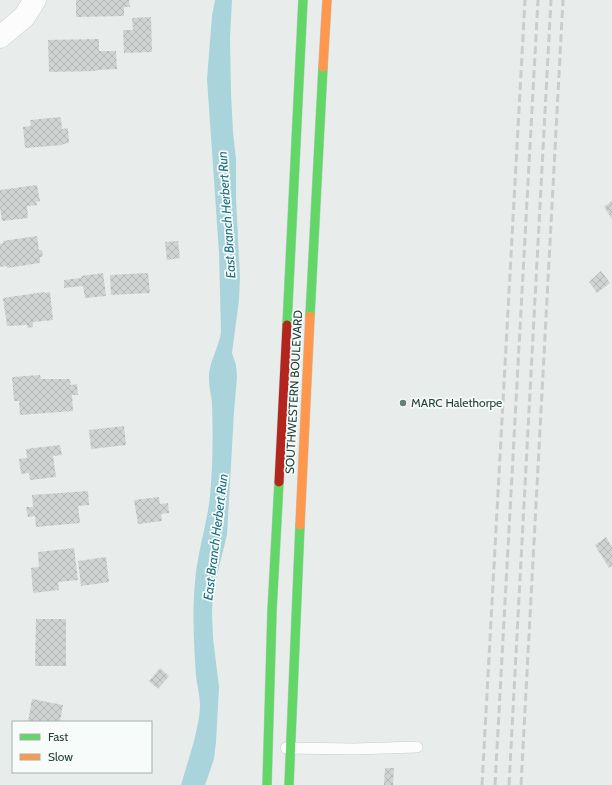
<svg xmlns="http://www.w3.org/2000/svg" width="612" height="785" font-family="Cabin,sans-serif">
<defs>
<pattern id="building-cross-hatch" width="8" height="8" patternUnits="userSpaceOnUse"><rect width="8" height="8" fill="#cfd4d2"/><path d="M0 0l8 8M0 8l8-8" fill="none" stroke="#b2b7b5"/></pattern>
</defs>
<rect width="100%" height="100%" fill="#e8edeb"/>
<!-- water -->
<path fill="#a9d4db" d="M215,0H232L230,38L231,94L233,132L236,160V198L240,277L239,300L232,353L236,365L237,377L234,412L227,535L213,591L212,612L213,638L219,687L216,742L214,759L205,785H181C188,760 199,731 200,706C200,696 197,686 196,676C194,645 192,613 195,582C197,553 207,525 210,496C213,465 213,433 212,403C211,394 209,387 209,379C208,363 219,348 221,332L219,253L207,79L212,16Z"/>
<!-- building -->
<g fill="url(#building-cross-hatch)">
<polygon points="76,0 129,0 130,7 124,7 124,16 76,17"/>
<polygon points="151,17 152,52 124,53 123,30 133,30 132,18"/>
<polygon points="99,39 99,51 116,51 117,69 97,70 97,71 49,72 48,40"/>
<polygon points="61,117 62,129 68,128 69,143 63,144 63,145 25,148 23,127 31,126 30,120"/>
<polygon points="37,185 40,201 36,202 37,205 27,206 28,218 2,221 0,207 0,190"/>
<polygon points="612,201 612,219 604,207"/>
<polygon points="37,236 39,250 42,250 43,256 40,257 40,263 7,268 7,266 0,267 0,244 3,243 3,241"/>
<polygon points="178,241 180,258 167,260 165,242"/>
<polygon points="601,271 610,283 597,293 589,282"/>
<polygon points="103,273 106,296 85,298 83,286 64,288 64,280 81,278 81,276"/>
<polygon points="148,273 150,293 111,295 110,275"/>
<polygon points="44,292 44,293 50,292 53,320 33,322 33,327 28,328 27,325 7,326 3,298"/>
<polygon points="40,375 41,379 70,379 71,385 77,384 78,395 72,395 73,411 20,415 19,401 14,401 12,377"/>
<polygon points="124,426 126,445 91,449 89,430"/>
<polygon points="60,445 62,455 53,456 56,477 30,480 29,473 21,474 19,459 27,458 26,449"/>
<polygon points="88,491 89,505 78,506 80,523 36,527 35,516 28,517 26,507 33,507 32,495"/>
<polygon points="159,497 160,504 168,503 169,513 161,514 162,521 138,524 134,500"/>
<polygon points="606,537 612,547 612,566 609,568 595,545"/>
<polygon points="74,548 78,580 58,582 59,590 33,593 31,568 39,567 38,552"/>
<polygon points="106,557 109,582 81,586 78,561"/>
<polygon points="36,619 66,619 66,666 35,666"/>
<polygon points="160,668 169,676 158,689 149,681"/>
<polygon points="32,699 63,705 60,722 28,722"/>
<polygon points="385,768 394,768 393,785 384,785"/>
</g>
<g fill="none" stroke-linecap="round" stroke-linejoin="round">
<!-- lane casing -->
<g stroke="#c5cac8" stroke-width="12">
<polyline id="lane" points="286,748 354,749 417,747"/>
</g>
<!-- street casing -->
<g stroke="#c5cac8" stroke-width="23">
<polyline id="street" points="0,37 24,17 35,0"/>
</g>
<!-- fast casing -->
<g stroke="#c3ccc9" stroke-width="10">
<g id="fast">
<polyline points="310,316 323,67"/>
<polyline points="287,325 303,0"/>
<polyline points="267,785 272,611 279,482"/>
<polyline points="289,785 300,525"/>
</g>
</g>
<!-- slow casing -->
<g stroke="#c3ccc9" stroke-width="10">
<g id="slow">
<polyline points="323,67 327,0"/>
<polyline points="300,525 310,316"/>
</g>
</g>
<!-- jam casing -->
<g stroke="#c3ccc9" stroke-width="10">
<polyline id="jam" points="279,482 287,325"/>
</g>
<!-- lane -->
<use href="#lane" stroke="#fcfcfc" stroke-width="11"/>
<!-- street -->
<use href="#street" stroke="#fcfcfc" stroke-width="22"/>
<!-- fast -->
<use href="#fast" stroke="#63d668" stroke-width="9"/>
<!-- slow -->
<use href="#slow" stroke="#ff974d" stroke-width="9"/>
<!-- jam -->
<use href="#jam" stroke="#b3261e" stroke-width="9"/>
<!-- rail -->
<g stroke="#c9cdcc" stroke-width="3" stroke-dasharray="8 4" stroke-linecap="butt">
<polyline points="482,785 525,0"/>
<polyline points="495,785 538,0"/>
<polyline points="509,785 551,0"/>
<polyline points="521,785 563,0"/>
</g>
</g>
<!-- markers -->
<circle fill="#697e78" stroke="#f7fbf9" stroke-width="1.5" cx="403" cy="403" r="4"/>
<g text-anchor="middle" stroke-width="3.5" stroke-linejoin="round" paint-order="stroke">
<!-- street labels -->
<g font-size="12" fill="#24423a" stroke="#f7fbf9">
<text transform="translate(294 392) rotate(-87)" y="4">SOUTHWESTERN BOULEVARD</text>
</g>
<!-- poi labels -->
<g font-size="12" fill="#24423a" stroke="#f7fbf9" text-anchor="start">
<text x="411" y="407">MARC Halethorpe</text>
</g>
<!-- water labels -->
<g font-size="13" font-style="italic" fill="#1c6f80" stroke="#f7fbf9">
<text transform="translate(226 215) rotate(-94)" y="5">East Branch Herbert Run</text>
<text transform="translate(215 537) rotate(-83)" y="5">East Branch Herbert Run</text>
</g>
</g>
<!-- legend -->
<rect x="12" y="721" width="140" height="52" fill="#f7fbf9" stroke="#a3b1ad"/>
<rect x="20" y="734" width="20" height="6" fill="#63d668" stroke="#a3b1ad"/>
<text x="48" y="741" font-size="12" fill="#24423a">Fast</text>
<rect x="20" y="754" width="20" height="6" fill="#ff974d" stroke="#a3b1ad"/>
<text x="48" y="761" font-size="12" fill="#24423a">Slow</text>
</svg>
